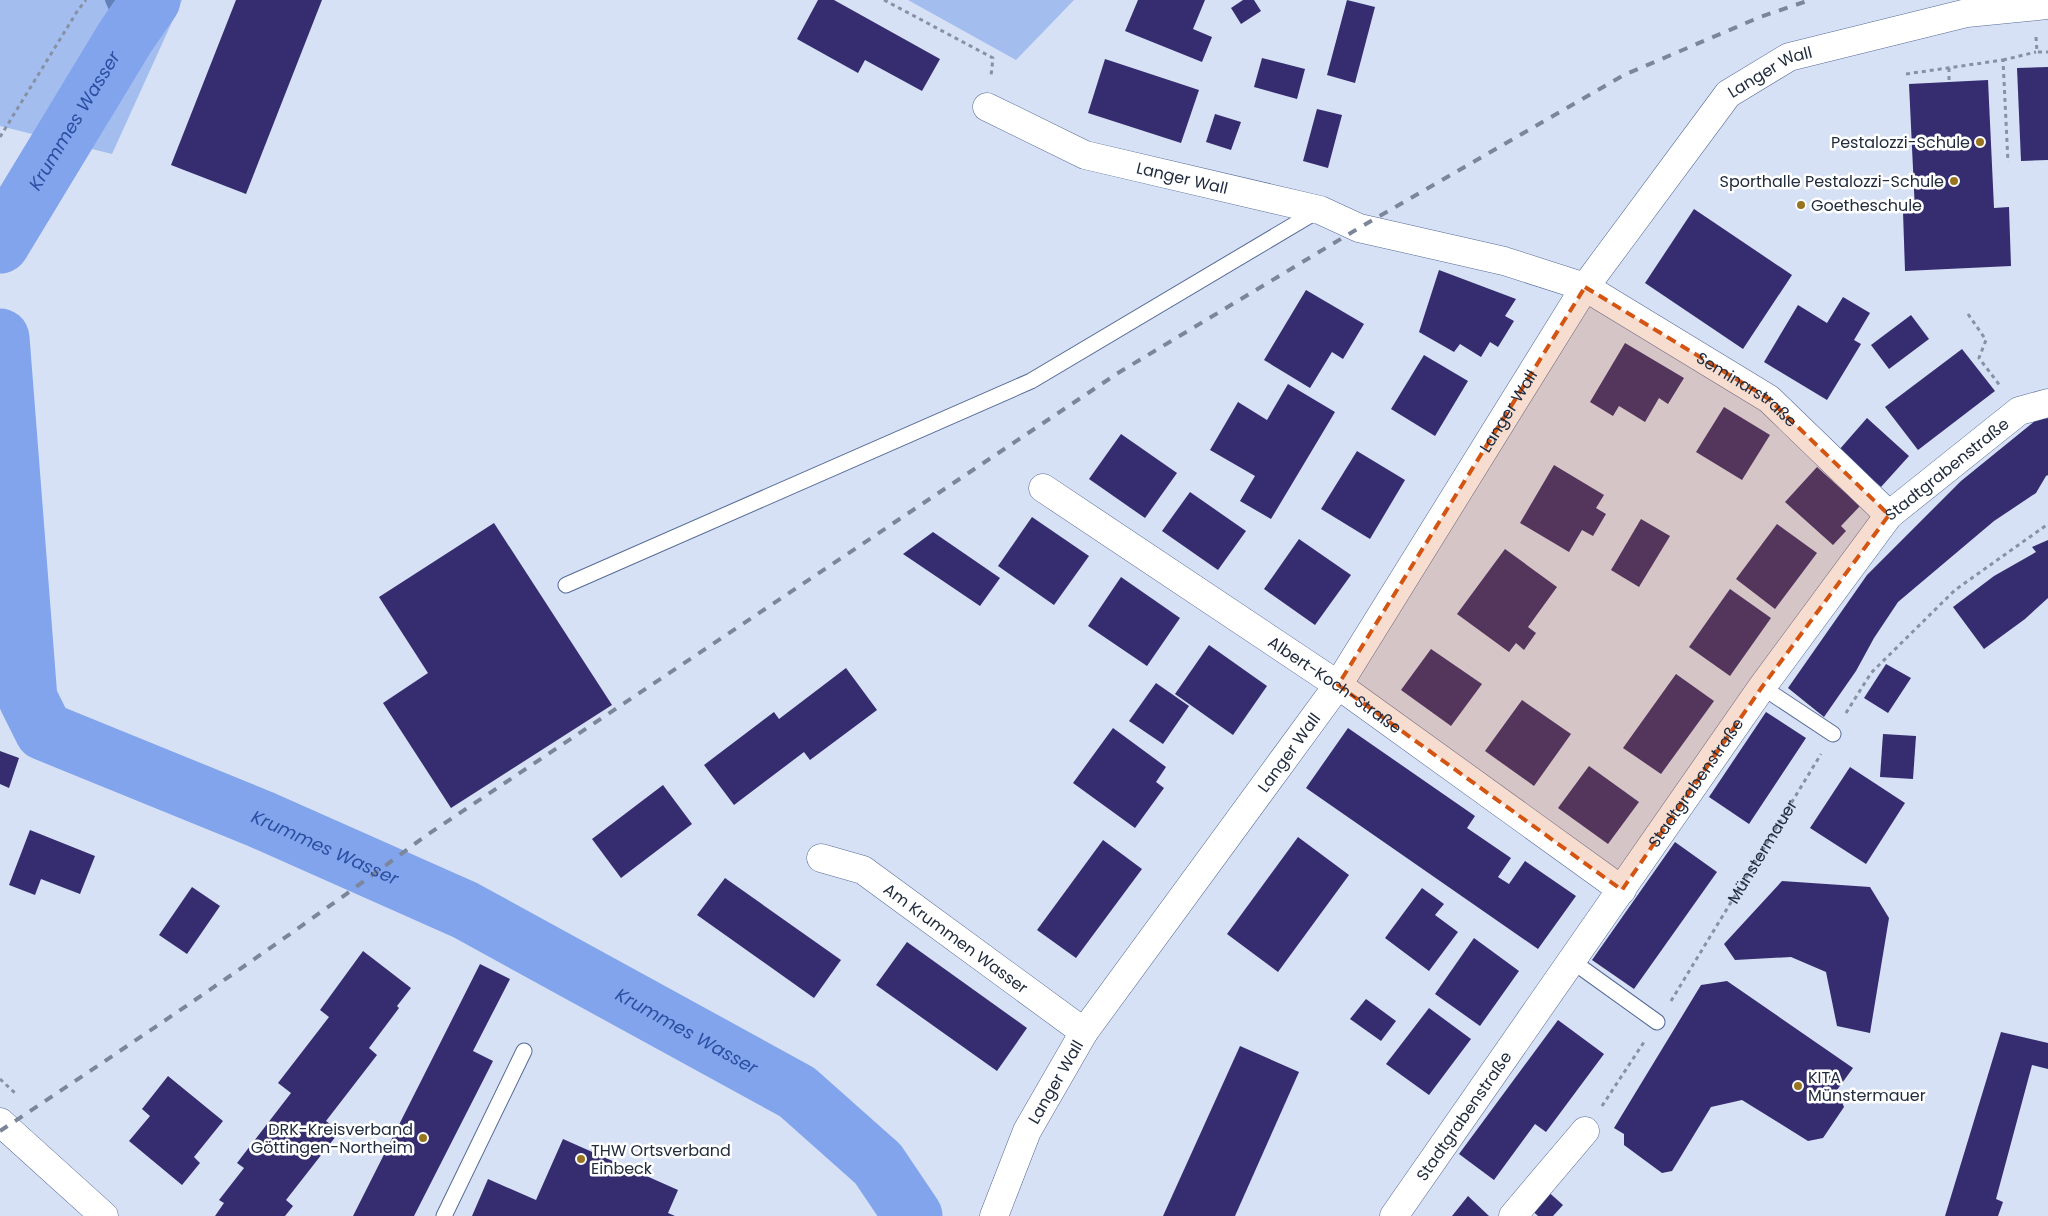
<svg xmlns="http://www.w3.org/2000/svg" width="2048" height="1216" font-family="Poppins,sans-serif">
<rect width="100%" height="100%" fill="#d7e1f6"/>
<!-- green -->
<g fill="#a3bdef">
<polygon points="0,0 182,0 112,154 0,126"/>
<polygon points="908,0 1074,0 1016,60"/>
</g>
<g fill="none" stroke-linecap="round" stroke-linejoin="round">
<!-- stream -->
<polyline stroke="#6480b8" stroke-width="10" points="110,0 126,36"/>
<!-- river -->
<g stroke="#81a4ec" stroke-width="59">
<path id="s1" d="M0,244L126,36L151,0"/>
<path id="s2" d="M0,338L28,699L44,731L260,819L465,910L797,1092L878,1164L913,1216"/>
</g>
</g>
<!-- building -->
<g fill="#352d70">
<polygon points="236,0 322,0 246,194 171,165"/>
<polygon points="818,0 834,0 940,59 922,91 865,60 858,73 797,39"/>
<polygon points="1138,0 1205,0 1193,29 1212,37 1202,62 1125,31"/>
<polygon points="1243,0 1254,0 1261,11 1241,24 1231,8"/>
<polygon points="1347,0 1375,7 1355,83 1327,75"/>
<polygon points="1262,58 1305,69 1297,99 1254,87"/>
<polygon points="1105,59 1199,90 1181,143 1088,113"/>
<polygon points="2048,67 2048,160 2021,161 2017,68"/>
<polygon points="1988,80 1994,208 2009,207 2011,266 1905,271 1903,212 1915,211 1909,84"/>
<polygon points="1317,109 1342,115 1328,168 1303,161"/>
<polygon points="1215,114 1241,122 1231,150 1206,142"/>
<polygon points="1694,209 1792,275 1743,349 1645,283"/>
<polygon points="1439,270 1516,299 1505,316 1514,321 1498,347 1490,342 1481,357 1460,344 1454,352 1419,332"/>
<polygon points="1306,290 1364,324 1343,359 1332,352 1310,388 1264,360"/>
<polygon points="1843,297 1870,313 1854,340 1861,344 1827,400 1764,362 1798,305 1827,323"/>
<polygon points="1911,315 1929,339 1889,369 1871,345"/>
<polygon points="1625,343 1684,378 1668,404 1659,398 1645,422 1619,406 1613,416 1590,402"/>
<polygon points="1962,349 1995,391 1918,450 1885,407"/>
<polygon points="1424,355 1468,381 1435,436 1391,409"/>
<polygon points="1288,384 1335,412 1271,519 1240,501 1255,476 1210,450 1238,402 1267,420"/>
<polygon points="1724,407 1770,435 1742,480 1696,452"/>
<polygon points="1867,418 1909,456 1881,487 1839,450"/>
<polygon points="2048,418 2048,475 2046,476 2036,493 1994,521 1898,602 1874,638 1856,671 1824,717 1788,688 1867,575 1961,481 2036,420"/>
<polygon points="1121,434 1177,473 1145,518 1089,479"/>
<polygon points="1357,451 1405,480 1370,539 1321,509"/>
<polygon points="1554,465 1604,495 1596,508 1606,514 1593,536 1582,530 1569,552 1520,523"/>
<polygon points="1817,467 1860,506 1841,526 1846,531 1833,545 1785,502"/>
<polygon points="1190,492 1246,531 1218,570 1162,531"/>
<polygon points="1032,517 1089,556 1054,605 998,566"/>
<polygon points="1641,519 1670,536 1639,587 1611,570"/>
<polygon points="494,523 612,705 451,808 383,703 428,673 379,597"/>
<polygon points="1777,524 1817,553 1775,609 1736,579"/>
<polygon points="933,532 1000,578 980,606 903,554"/>
<polygon points="1299,539 1351,575 1315,625 1264,589"/>
<polygon points="2048,540 2048,598 2025,619 1984,649 1953,607 1994,576 2036,552 2032,547"/>
<polygon points="1505,549 1557,587 1528,627 1536,633 1524,650 1516,643 1509,652 1457,614"/>
<polygon points="1121,577 1180,618 1147,666 1088,626"/>
<polygon points="1730,589 1771,618 1730,676 1689,647"/>
<polygon points="1209,645 1267,686 1233,735 1175,694"/>
<polygon points="1431,649 1482,684 1451,726 1401,690"/>
<polygon points="1886,664 1911,678 1888,713 1864,698"/>
<polygon points="846,668 877,710 810,760 804,752 734,805 704,765 774,712 779,719"/>
<polygon points="1676,674 1714,701 1661,774 1623,748"/>
<polygon points="1156,683 1189,706 1163,744 1129,721"/>
<polygon points="1522,700 1571,734 1534,786 1485,751"/>
<polygon points="1766,712 1806,738 1749,824 1709,797"/>
<polygon points="1113,728 1166,767 1156,782 1164,788 1135,828 1073,783"/>
<polygon points="1348,728 1475,816 1467,828 1511,858 1498,877 1509,884 1525,861 1576,896 1538,949 1306,788"/>
<polygon points="1883,734 1916,736 1913,779 1880,777"/>
<polygon points="0,751 19,758 9,788 0,784"/>
<polygon points="1589,766 1639,802 1608,844 1558,808"/>
<polygon points="1850,767 1905,803 1866,864 1810,828"/>
<polygon points="663,785 692,824 621,878 592,839"/>
<polygon points="30,830 95,856 80,894 41,879 35,895 9,885"/>
<polygon points="1298,837 1349,875 1278,972 1227,934"/>
<polygon points="1103,840 1142,869 1076,958 1037,930"/>
<polygon points="1675,842 1717,872 1634,989 1592,960"/>
<polygon points="725,878 841,960 814,998 697,915"/>
<polygon points="1782,881 1870,887 1889,918 1870,1033 1837,1026 1826,972 1791,957 1735,960 1724,944"/>
<polygon points="192,887 220,906 187,954 159,935"/>
<polygon points="1422,888 1444,904 1435,915 1458,932 1429,971 1385,938"/>
<polygon points="1474,938 1519,971 1480,1026 1435,994"/>
<polygon points="907,942 1027,1028 997,1071 876,985"/>
<polygon points="363,951 411,988 397,1006 399,1008 369,1048 377,1055 326,1121 340,1131 286,1200 293,1206 285,1216 215,1216 224,1203 219,1200 244,1168 237,1163 291,1093 278,1083 329,1017 320,1010"/>
<polygon points="480,964 510,979 473,1051 493,1061 414,1216 353,1216"/>
<polygon points="1727,981 1853,1068 1837,1090 1844,1107 1823,1138 1808,1141 1742,1100 1711,1107 1672,1171 1662,1173 1624,1145 1624,1134 1614,1128 1701,985"/>
<polygon points="1366,999 1396,1021 1381,1041 1350,1019"/>
<polygon points="1429,1008 1471,1039 1429,1095 1386,1064"/>
<polygon points="1558,1020 1604,1054 1546,1132 1535,1124 1494,1180 1459,1154"/>
<polygon points="2001,1032 2048,1043 2048,1069 2032,1065 1996,1199 2003,1202 1998,1216 1945,1216"/>
<polygon points="1240,1046 1299,1072 1235,1216 1163,1216"/>
<polygon points="168,1076 223,1121 194,1157 200,1163 182,1185 129,1141 150,1116 142,1109"/>
<polygon points="563,1139 678,1190 668,1213 675,1216 472,1216 488,1179 536,1200"/>
<polygon points="1544,1188 1563,1205 1553,1216 1538,1216 1528,1207"/>
<polygon points="1468,1196 1489,1216 1452,1216"/>
</g>
<g fill="none" stroke-linecap="round" stroke-linejoin="round">
<!-- service casing -->
<g stroke="#546a98" stroke-width="17">
<g id="service">
<polyline points="566,585 1031,381 1319,210"/>
<polyline points="1762,687 1833,734"/>
<polyline points="1572,961 1657,1022"/>
<polyline points="444,1216 524,1051"/>
</g>
</g>
<!-- minor casing -->
<g stroke="#546a98" stroke-width="29">
<g id="minor">
<path id="s4" d="M987,107L1085,155L1320,210L1359,228L1504,261L1585,287L1769,399L1889,515"/>
<path id="s5" d="M1043,488L1338,685L1622,890"/>
<path id="s6" d="M821,858L863,870L1084,1032"/>
<polyline points="0,1122 104,1216"/>
<path id="s7" d="M994,1216L1027,1131L1084,1032L1338,685L1585,287L1728,94L1789,57L1967,13L2048,5"/>
<path id="s8" d="M1394,1216L1762,687L1889,515L2019,411L2048,403"/>
<polyline points="1513,1216 1585,1131"/>
</g>
</g>
<!-- path -->
<g stroke="#8791a5" stroke-width="3" stroke-dasharray="4 4" stroke-linecap="butt">
<polyline points="884,0 993,58 991,76"/>
<polyline points="2036,37 2037,52 2048,52"/>
<polyline points="2003,60 2036,52"/>
<polyline points="1949,68 1949,82"/>
<polyline points="1906,74 2003,60 2008,162"/>
<polyline points="0,137 78,10 86,0"/>
<polyline points="1968,314 1986,340 1979,358 2001,387"/>
<polyline points="1846,713 1871,673 1955,590 2048,524"/>
<path id="s3" d="M1671,1001L1821,754"/>
<polyline points="0,1079 16,1094"/>
<polyline points="1602,1106 1644,1042"/>
</g>
<!-- service -->
<use href="#service" stroke="#fff" stroke-width="15"/>
<!-- minor -->
<use href="#minor" stroke="#fff" stroke-width="28"/>
<!-- rail -->
<path stroke="#7c869a" stroke-width="4" stroke-dasharray="9 9" stroke-linecap="butt" d="M0,1131C143,1036 286,940 424,837L1118,373L1359,228L1624,75L1760,17L1810,0"/>
</g>
<!-- marked area -->
<path fill="#d45411" fill-opacity="0.2" stroke="#d45411" stroke-width="4" stroke-dasharray="10 6" stroke-linejoin="round" d="M1585,287L1769,399L1889,515L1762,687L1622,890L1338,685Z"/>
<!-- markers -->
<g fill="#98741e" stroke="#fff" stroke-width="2">
<circle cx="1980" cy="142" r="5"/>
<circle cx="1954" cy="181" r="5"/>
<circle cx="1801" cy="205" r="5"/>
<circle cx="1798" cy="1086" r="5"/>
<circle cx="423" cy="1138" r="5"/>
<circle cx="581" cy="1159" r="5"/>
</g>
<g text-anchor="middle" stroke-width="5" stroke-linejoin="round" paint-order="stroke">
<!-- street labels -->
<g font-size="16" fill="#222c3f" stroke="#fff">
<text dy="6" stroke="none"><textPath href="#s7" startOffset="1392">Langer Wall</textPath></text>
<text dy="6" stroke="none"><textPath href="#s4" startOffset="209">Langer Wall</textPath></text>
<text dy="6" stroke="none"><textPath href="#s4" startOffset="819">Seminarstraße</textPath></text>
<text dy="6" stroke="none"><textPath href="#s7" startOffset="958">Langer Wall</textPath></text>
<text dy="6" stroke="none"><textPath href="#s8" startOffset="932">Stadtgrabenstraße</textPath></text>
<text dy="6" stroke="none"><textPath href="#s5" startOffset="352">Albert-Koch-Straße</textPath></text>
<text dy="6" stroke="none"><textPath href="#s7" startOffset="552">Langer Wall</textPath></text>
<text dy="6" stroke="none"><textPath href="#s8" startOffset="528">Stadtgrabenstraße</textPath></text>
<text dy="6" stroke="none"><textPath href="#s3" startOffset="175">Münstermauer</textPath></text>
<text dy="6" stroke="none"><textPath href="#s6" startOffset="159">Am Krummen Wasser</textPath></text>
<text dy="6" stroke="none"><textPath href="#s7" startOffset="148">Langer Wall</textPath></text>
<text dy="6" stroke="none"><textPath href="#s8" startOffset="122">Stadtgrabenstraße</textPath></text>
</g>
<!-- poi labels -->
<g font-size="16" fill="#222c3f" stroke="#fff" text-anchor="end">
<text x="1970" y="148">Pestalozzi-Schule</text>
<text x="1944" y="187">Sporthalle Pestalozzi-Schule</text>
<text x="1811" y="211" text-anchor="start">Goetheschule</text>
<text x="1808" y="1083" text-anchor="start">KITA<tspan x="1808" dy="18">Münstermauer</tspan></text>
<text x="413" y="1135">DRK-Kreisverband<tspan x="413" dy="18">Göttingen-Northeim</tspan></text>
<text x="591" y="1156" text-anchor="start">THW Ortsverband<tspan x="591" dy="18">Einbeck</tspan></text>
</g>
<!-- water labels -->
<g font-size="18" font-style="italic" fill="#2a4ea2" stroke="#fff">
<text dy="6" stroke="none"><textPath href="#s1" startOffset="144">Krummes Wasser</textPath></text>
<text dy="6" stroke="none"><textPath href="#s2" startOffset="702">Krummes Wasser</textPath></text>
<text dy="6" stroke="none"><textPath href="#s2" startOffset="1108">Krummes Wasser</textPath></text>
</g>
</g>
</svg>
